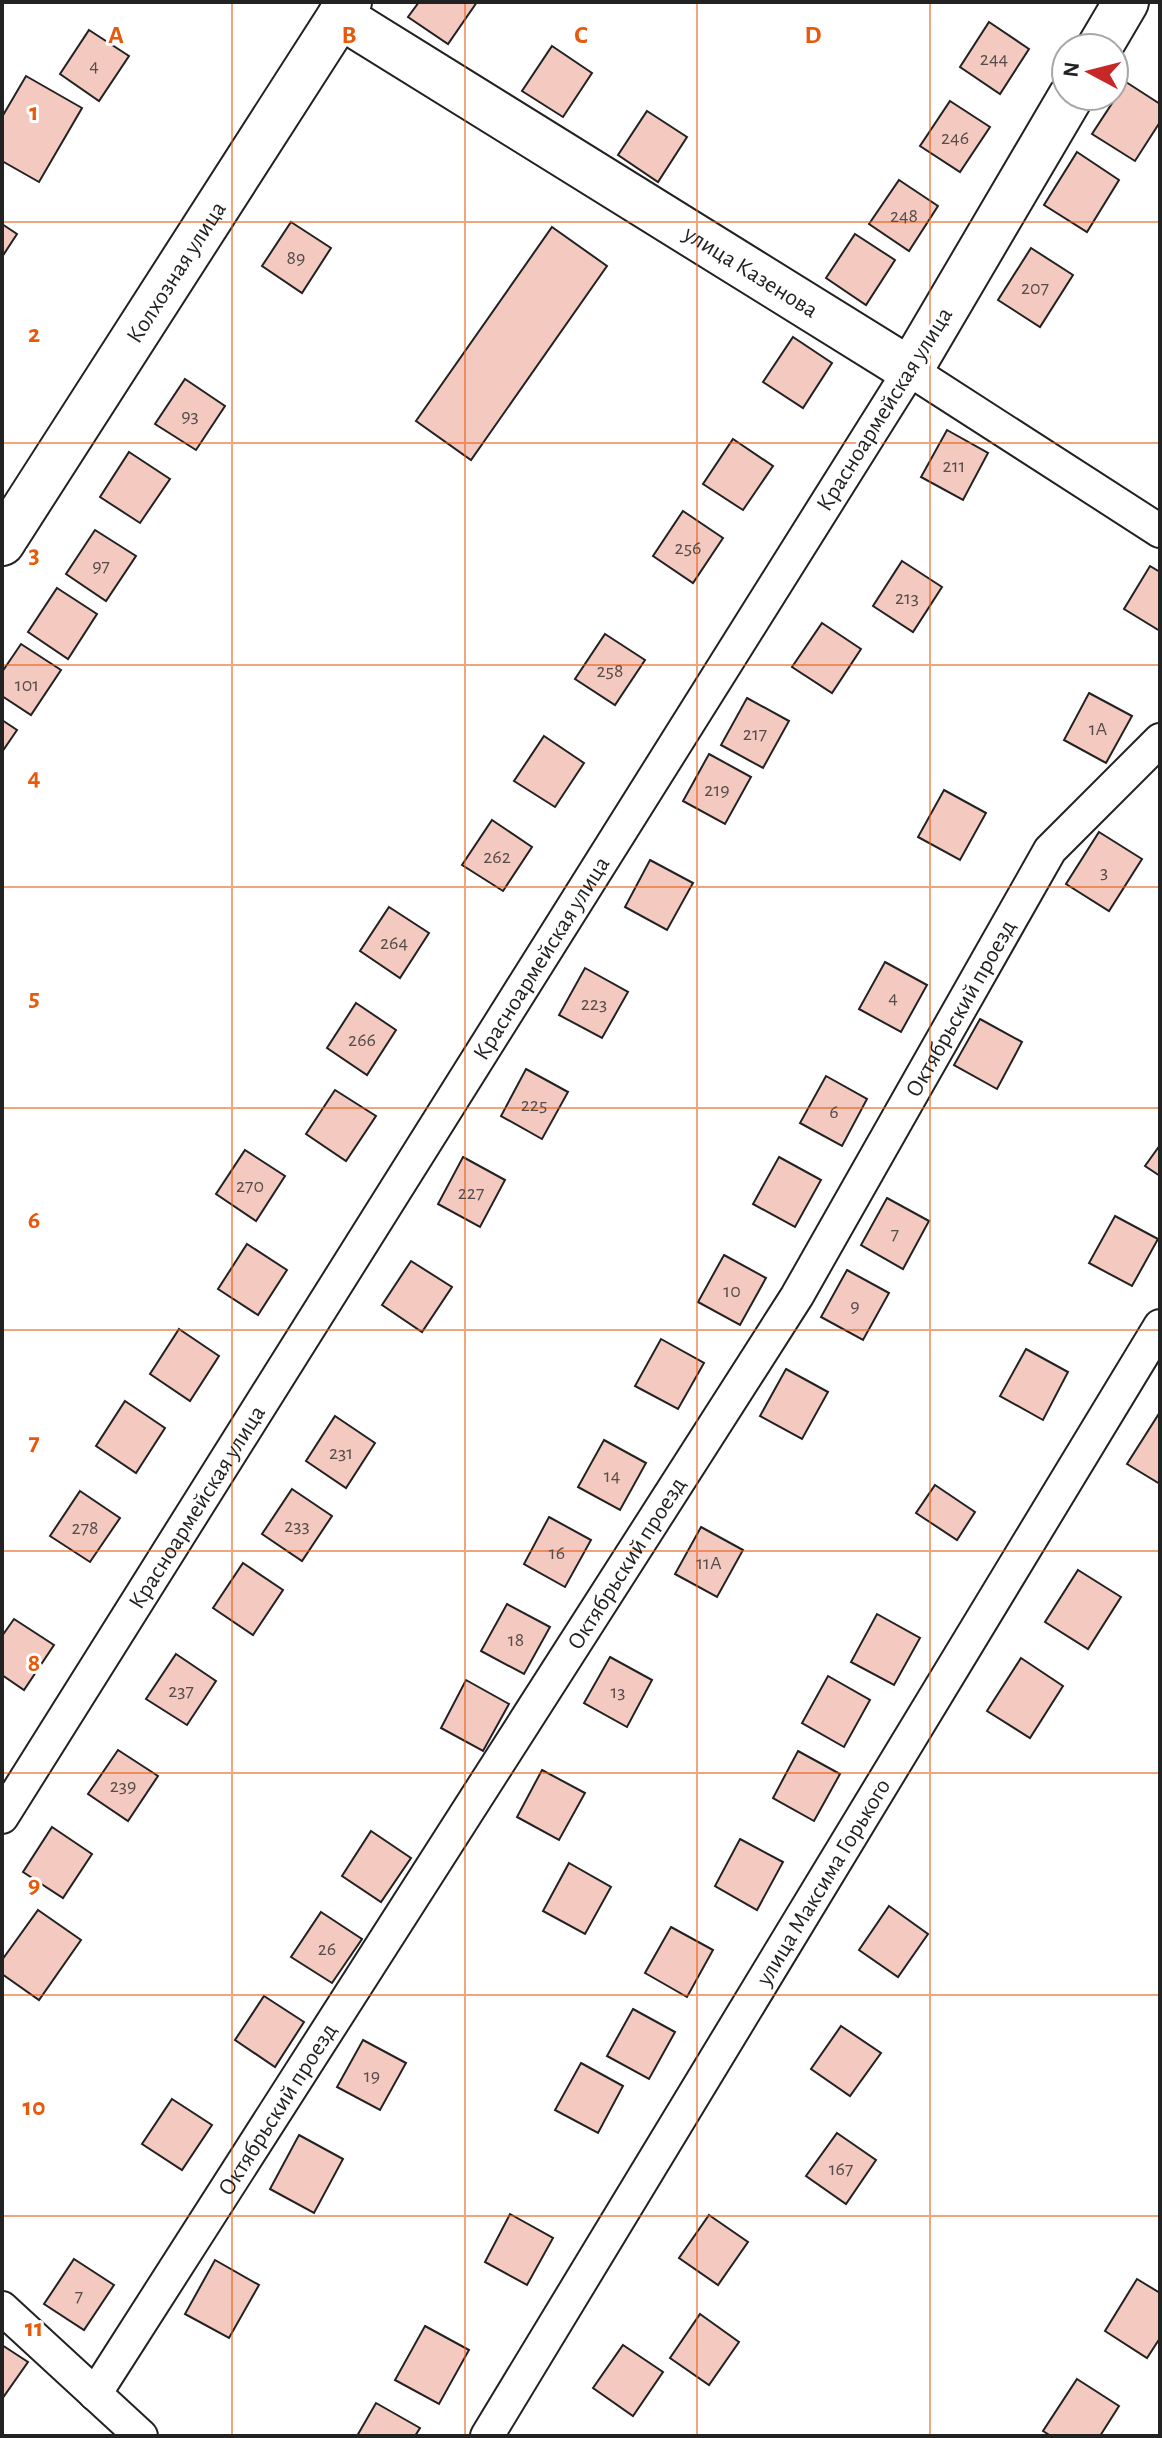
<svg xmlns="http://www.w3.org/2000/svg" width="1162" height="2438" font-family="'Alegreya Sans',sans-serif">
<rect width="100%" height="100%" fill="#fff"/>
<!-- building -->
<g fill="#f3c9c0" stroke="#222" stroke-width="2">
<polygon points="419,2 477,2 448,44 408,17"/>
<polygon points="989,22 1029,49 1000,94 960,67"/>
<polygon points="89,30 129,56 99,101 60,74"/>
<polygon points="552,46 592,73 563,117 522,91"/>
<polygon points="26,76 82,108 39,182 2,161 2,117"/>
<polygon points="1126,82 1160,104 1160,122 1135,161 1092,134"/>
<polygon points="950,101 990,127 960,172 920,146"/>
<polygon points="647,111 687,137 658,182 618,155"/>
<polygon points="1077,152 1119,180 1087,232 1044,205"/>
<polygon points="899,180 938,206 909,251 869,224"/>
<polygon points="291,222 331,248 302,293 262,266"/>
<polygon points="2,224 17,234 2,257"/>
<polygon points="552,227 607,266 471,460 416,421"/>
<polygon points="855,234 895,260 866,305 826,278"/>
<polygon points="1031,248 1073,275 1040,327 998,300"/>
<polygon points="793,337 832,363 803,408 763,382"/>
<polygon points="185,379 225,406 196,450 155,424"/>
<polygon points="947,430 988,453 963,500 921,477"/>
<polygon points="733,439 773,466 743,510 703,484"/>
<polygon points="129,452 170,479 140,523 100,497"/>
<polygon points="683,511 723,538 693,583 653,556"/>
<polygon points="95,530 136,556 106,601 66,574"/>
<polygon points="902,561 942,587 913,632 873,606"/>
<polygon points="1150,566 1160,572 1160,631 1124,609"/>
<polygon points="57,588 97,614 68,659 28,632"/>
<polygon points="822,623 861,649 832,693 792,667"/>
<polygon points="605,634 645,660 615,705 575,679"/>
<polygon points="21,644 61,670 31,715 2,696 2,672"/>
<polygon points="1089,693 1132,716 1106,763 1064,740"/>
<polygon points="747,698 789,721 763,768 721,745"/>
<polygon points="2,720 17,730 2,752"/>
<polygon points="544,736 584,763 555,807 514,781"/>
<polygon points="709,754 751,777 725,824 683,801"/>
<polygon points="944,790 986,813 960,860 918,837"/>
<polygon points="492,820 532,847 503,891 462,865"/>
<polygon points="1099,832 1142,859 1109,911 1066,884"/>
<polygon points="650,860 693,883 667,930 625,907"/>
<polygon points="389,907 429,933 400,978 360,951"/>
<polygon points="885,962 927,985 901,1032 859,1009"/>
<polygon points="585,968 628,992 602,1038 559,1015"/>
<polygon points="356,1003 396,1030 367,1075 327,1048"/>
<polygon points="980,1019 1022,1042 997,1089 954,1065"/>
<polygon points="526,1069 568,1092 542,1139 501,1116"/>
<polygon points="826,1076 867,1099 842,1146 800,1123"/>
<polygon points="335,1090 376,1116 346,1161 306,1134"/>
<polygon points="1160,1145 1160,1176 1145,1166"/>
<polygon points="245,1150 285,1176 256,1221 216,1194"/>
<polygon points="463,1157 505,1180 480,1227 438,1204"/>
<polygon points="779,1157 821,1180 795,1227 753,1204"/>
<polygon points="887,1198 929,1221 903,1269 861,1245"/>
<polygon points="1115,1216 1158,1239 1132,1286 1089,1263"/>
<polygon points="247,1244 287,1270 258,1315 218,1289"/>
<polygon points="724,1255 766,1278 740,1325 698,1302"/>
<polygon points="411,1261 452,1287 422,1332 382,1305"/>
<polygon points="847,1270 889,1293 863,1340 821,1317"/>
<polygon points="179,1329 219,1356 190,1401 150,1374"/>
<polygon points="661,1339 704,1363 678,1409 635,1386"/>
<polygon points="1026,1349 1068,1372 1043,1420 1000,1396"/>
<polygon points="786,1369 828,1392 802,1439 760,1416"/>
<polygon points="125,1401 165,1428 136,1473 96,1446"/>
<polygon points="1160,1412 1160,1484 1127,1464"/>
<polygon points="335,1416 375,1443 346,1488 306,1461"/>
<polygon points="604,1440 646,1463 620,1510 578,1487"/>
<polygon points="935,1485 975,1512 957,1540 916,1513"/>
<polygon points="292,1489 332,1516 302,1561 262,1534"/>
<polygon points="80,1491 120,1518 90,1562 50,1536"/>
<polygon points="549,1517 591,1540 565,1587 524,1564"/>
<polygon points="701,1527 743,1550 717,1597 675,1574"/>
<polygon points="243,1563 283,1590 253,1635 213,1608"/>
<polygon points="1078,1570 1121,1597 1088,1649 1045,1622"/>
<polygon points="507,1604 550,1627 524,1674 481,1651"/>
<polygon points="877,1614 920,1638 894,1685 851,1662"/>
<polygon points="14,1619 54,1645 24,1690 2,1675 2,1636"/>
<polygon points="176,1654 216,1681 187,1725 146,1699"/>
<polygon points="610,1657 652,1680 627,1727 584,1703"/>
<polygon points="1021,1658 1063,1686 1030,1738 987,1711"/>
<polygon points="828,1676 870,1700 844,1747 802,1723"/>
<polygon points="466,1680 509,1704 483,1751 441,1728"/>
<polygon points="118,1750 158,1776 128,1821 88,1794"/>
<polygon points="798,1751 840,1774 814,1821 773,1798"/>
<polygon points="542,1770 585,1793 559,1840 517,1817"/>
<polygon points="52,1827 92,1854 63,1898 23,1872"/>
<polygon points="371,1831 411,1858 381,1902 342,1876"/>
<polygon points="740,1839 783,1862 757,1910 715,1886"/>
<polygon points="569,1863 611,1887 585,1934 543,1911"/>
<polygon points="889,1906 928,1934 898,1977 859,1950"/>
<polygon points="38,1910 81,1940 39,2000 2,1974 2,1960"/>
<polygon points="321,1912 362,1939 332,1983 291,1957"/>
<polygon points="671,1927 713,1950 687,1997 645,1973"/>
<polygon points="264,1996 304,2022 275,2067 235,2040"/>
<polygon points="633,2009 675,2032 649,2079 607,2056"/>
<polygon points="841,2026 881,2053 850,2096 811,2069"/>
<polygon points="363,2040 406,2063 380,2110 337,2087"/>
<polygon points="581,2063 623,2086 598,2133 555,2110"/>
<polygon points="172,2099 212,2125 182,2170 142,2144"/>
<polygon points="837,2133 876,2160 846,2204 806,2176"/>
<polygon points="299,2135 343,2159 314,2213 270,2189"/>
<polygon points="510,2214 553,2238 527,2285 485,2262"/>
<polygon points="709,2215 748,2242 718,2285 679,2258"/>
<polygon points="74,2259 114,2285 84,2330 44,2304"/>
<polygon points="215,2260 259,2285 229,2338 185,2314"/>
<polygon points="1137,2279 1160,2293 1160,2338 1147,2358 1105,2331"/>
<polygon points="700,2314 739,2342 709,2385 670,2358"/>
<polygon points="425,2326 469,2350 439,2404 395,2380"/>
<polygon points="2,2345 28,2362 2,2399"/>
<polygon points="623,2345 663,2372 633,2416 593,2388"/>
<polygon points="1077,2379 1119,2406 1100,2436 1051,2436 1043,2431"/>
<polygon points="376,2403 420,2428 415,2436 357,2436"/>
</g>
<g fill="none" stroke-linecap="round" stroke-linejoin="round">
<!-- street casing -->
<g stroke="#222" stroke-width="36">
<g id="street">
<path id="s1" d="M2,1817L910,370L1160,531"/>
<polyline points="2,2308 141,2436"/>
<path id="s2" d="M95,2394L797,1296L1050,850L1160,740"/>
<path id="s3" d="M487,2436L1160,1326"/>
</g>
</g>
<!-- secondary casing -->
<g stroke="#222" stroke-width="48">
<g id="secondary">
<path id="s4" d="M340,16L910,370L1071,96"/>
<polyline points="1099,48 1126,2"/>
<path id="s5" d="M2,543L349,2"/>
</g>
</g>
<!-- street -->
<use href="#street" stroke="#fff" stroke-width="32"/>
<!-- secondary -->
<use href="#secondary" stroke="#fff" stroke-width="44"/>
</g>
<!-- grid -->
<path fill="none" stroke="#e8590c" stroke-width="2" stroke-opacity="0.55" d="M232,2V2436M465,2V2436M697,2V2436M930,2V2436M2,222H1160M2,443H1160M2,665H1160M2,887H1160M2,1108H1160M2,1330H1160M2,1551H1160M2,1773H1160M2,1995H1160M2,2216H1160"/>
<g text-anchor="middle" stroke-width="6" stroke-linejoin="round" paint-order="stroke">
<!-- number labels -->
<g font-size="20" fill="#564c4a">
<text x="994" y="65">244</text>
<text x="94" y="72">4</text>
<text x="955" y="144">246</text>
<text x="904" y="222">248</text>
<text x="296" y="264">89</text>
<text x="1035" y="294">207</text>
<text x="190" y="422">93</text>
<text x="954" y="472">211</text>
<text x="688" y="554">256</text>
<text x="101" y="572">97</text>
<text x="907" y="604">213</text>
<text x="610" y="677">258</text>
<text x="27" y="691">101</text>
<text x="1098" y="735">1А</text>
<text x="755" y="740">217</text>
<text x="717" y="796">219</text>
<text x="497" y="863">262</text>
<text x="1104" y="878">3</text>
<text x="394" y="949">264</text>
<text x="893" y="1004">4</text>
<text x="594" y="1010">223</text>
<text x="362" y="1046">266</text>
<text x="534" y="1111">225</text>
<text x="834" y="1118">6</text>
<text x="250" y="1192">270</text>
<text x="471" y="1199">227</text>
<text x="895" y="1240">7</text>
<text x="732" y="1297">10</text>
<text x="855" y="1312">9</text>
<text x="341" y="1459">231</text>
<text x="612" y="1482">14</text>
<text x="297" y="1532">233</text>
<text x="85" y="1534">278</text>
<text x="557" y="1559">16</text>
<text x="709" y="1569">11А</text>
<text x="516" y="1646">18</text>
<text x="181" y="1697">237</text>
<text x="618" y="1698">13</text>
<text x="123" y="1792">239</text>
<text x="327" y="1955">26</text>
<text x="372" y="2082">19</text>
<text x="841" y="2175">167</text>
<text x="79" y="2302">7</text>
</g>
<!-- street labels -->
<g font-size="24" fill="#222" stroke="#fff">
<text dy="8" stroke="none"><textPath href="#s4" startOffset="484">улица Казенова</textPath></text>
<text dy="8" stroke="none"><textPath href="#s5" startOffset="322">Колхозная улица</textPath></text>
<text transform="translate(884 409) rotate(-58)" y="8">Красноармейская улица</text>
<text dy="8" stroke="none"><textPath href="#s1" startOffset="1014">Красноармейская улица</textPath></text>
<text dy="8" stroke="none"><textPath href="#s2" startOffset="1634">Октябрьский проезд</textPath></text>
<text dy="8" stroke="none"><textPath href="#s1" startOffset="366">Красноармейская улица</textPath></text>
<text dy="8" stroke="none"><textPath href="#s2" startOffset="986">Октябрьский проезд</textPath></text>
<text dy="8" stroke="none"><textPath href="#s3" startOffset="648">улица Максима Горького</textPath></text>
<text dy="8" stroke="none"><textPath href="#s2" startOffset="338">Октябрьский проезд</textPath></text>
</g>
</g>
<g font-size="26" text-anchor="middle" font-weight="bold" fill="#e8590c" stroke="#fff" stroke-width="6" stroke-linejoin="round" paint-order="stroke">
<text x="116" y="43">A</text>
<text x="349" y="43">B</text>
<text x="581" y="43">C</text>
<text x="813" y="43">D</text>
<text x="34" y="120">1</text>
<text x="34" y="342">2</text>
<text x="34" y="563">3</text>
<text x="34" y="785">4</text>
<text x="34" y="1006">5</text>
<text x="34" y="1228">6</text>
<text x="34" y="1450">7</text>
<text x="34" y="1671">8</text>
<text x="34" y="1893">9</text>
<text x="34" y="2115">10</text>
<text x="34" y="2336">11</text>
</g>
<!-- border -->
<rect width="1162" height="2438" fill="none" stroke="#222222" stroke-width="8"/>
<!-- north arrow -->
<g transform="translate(1090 72) rotate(277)"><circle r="38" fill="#ffffff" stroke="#a7a7a7" stroke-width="2"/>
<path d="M0-6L14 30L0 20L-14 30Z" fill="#c62828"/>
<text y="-12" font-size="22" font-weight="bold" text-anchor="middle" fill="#222222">N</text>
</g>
</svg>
